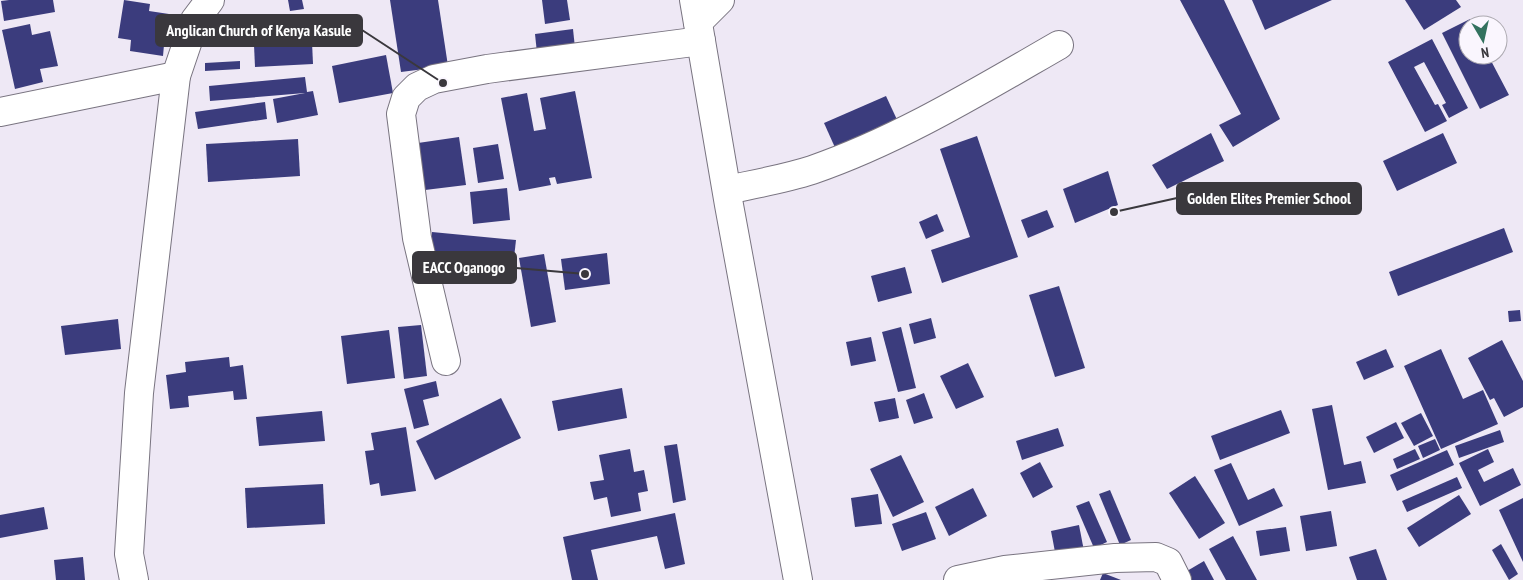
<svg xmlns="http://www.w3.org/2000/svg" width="1523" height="580" font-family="'PT Sans Narrow',sans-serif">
<rect width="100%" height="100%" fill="#eee8f5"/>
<!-- building -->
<g fill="#3b3c7d">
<polygon points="9,0 53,0 55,12 4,21 1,1"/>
<polygon points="124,0 150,4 149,11 169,14 168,24 180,26 176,46 164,45 163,56 130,51 131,40 118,38"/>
<polygon points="288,0 302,0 304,9 290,11"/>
<polygon points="390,0 438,0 448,66 401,72"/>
<polygon points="542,0 567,0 570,20 545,24"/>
<polygon points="1180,0 1224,0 1280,119 1233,147 1219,125 1241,114"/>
<polygon points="1252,0 1332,0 1265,30"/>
<polygon points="1405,0 1456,0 1461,7 1424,30"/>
<polygon points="1470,19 1473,25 1468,25 1468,55 1488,55 1509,95 1480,109 1442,33"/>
<polygon points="30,24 32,35 50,31 58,66 40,69 43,82 15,89 2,30"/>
<polygon points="573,29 575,48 537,53 535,34"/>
<polygon points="1432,39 1468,108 1449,118 1442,105 1446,103 1424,62 1414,67 1435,105 1438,104 1447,121 1425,132 1388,62"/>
<polygon points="312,42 313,64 255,67 254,45"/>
<polygon points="386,55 393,93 339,103 332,66"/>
<polygon points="240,61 240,69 205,71 205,63"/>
<polygon points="305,77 307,92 313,91 318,115 277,123 273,99 305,93 210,101 209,86"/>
<polygon points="575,91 592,178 557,184 555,177 549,178 551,185 519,191 501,98 527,93 534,131 546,129 540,98"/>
<polygon points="886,96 899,124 837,152 824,123"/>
<polygon points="265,102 267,119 198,129 195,112"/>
<polygon points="1211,133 1224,161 1167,189 1152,165"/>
<polygon points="1443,133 1457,163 1397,191 1383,161"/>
<polygon points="977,136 1018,257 942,283 931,250 970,237 940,149"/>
<polygon points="459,137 466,185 425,190 418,143"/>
<polygon points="298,139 300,176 208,182 206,144"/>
<polygon points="498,144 504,179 478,183 473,148"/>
<polygon points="1108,171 1118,205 1075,223 1063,189"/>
<polygon points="507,188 510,220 473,224 470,192"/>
<polygon points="1047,210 1054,227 1028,238 1021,220"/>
<polygon points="937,214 944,231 926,239 919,222"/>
<polygon points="1504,228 1513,252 1398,296 1389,272"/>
<polygon points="432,232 516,240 513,267 430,259"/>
<polygon points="607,253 610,284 565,290 561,259"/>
<polygon points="544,254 556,322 531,327 519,258"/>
<polygon points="905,267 912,293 878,302 871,276"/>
<polygon points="1059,286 1085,368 1055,377 1029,295"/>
<polygon points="1520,310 1521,321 1509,322 1508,311"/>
<polygon points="931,318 936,338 914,344 909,324"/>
<polygon points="118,319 121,349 65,355 61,326"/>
<polygon points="421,325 427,376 404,379 398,327"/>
<polygon points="901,327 916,388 898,392 882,332"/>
<polygon points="389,330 395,378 347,384 341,336"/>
<polygon points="871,337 876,361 851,366 846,342"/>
<polygon points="1502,340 1523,381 1523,407 1504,417 1494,398 1490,400 1468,358"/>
<polygon points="1386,349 1394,367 1364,380 1356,362"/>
<polygon points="1441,349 1463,399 1483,390 1498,424 1441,449 1404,366"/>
<polygon points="229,357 230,367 243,365 247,399 234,400 233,391 188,396 189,407 170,409 166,375 186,372 185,362"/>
<polygon points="968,363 984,397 956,409 940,376"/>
<polygon points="436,381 439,396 423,400 429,425 414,429 404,389"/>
<polygon points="622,388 627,418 558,431 552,401"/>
<polygon points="924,393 933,418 914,424 906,400"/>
<polygon points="501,398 521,438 435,480 416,441"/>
<polygon points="895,398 899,418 879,422 874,402"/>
<polygon points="1332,405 1344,465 1361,461 1366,483 1328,490 1312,409"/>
<polygon points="1281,410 1290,433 1220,460 1211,436"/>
<polygon points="322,411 325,441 259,446 256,417"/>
<polygon points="1421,413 1433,436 1414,446 1401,423"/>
<polygon points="1396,422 1404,438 1374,453 1366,437"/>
<polygon points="406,427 416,491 381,496 379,483 370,485 365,451 374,450 371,433"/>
<polygon points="1058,428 1064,446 1022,460 1016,441"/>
<polygon points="1500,430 1504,442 1459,458 1455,446"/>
<polygon points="1435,439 1440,450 1423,458 1418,446"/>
<polygon points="677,444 686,500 673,503 664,446"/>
<polygon points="630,449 634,472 644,470 648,491 638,493 641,511 611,517 607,497 594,500 590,482 604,480 599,455"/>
<polygon points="1415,449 1420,459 1397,469 1393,459"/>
<polygon points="1488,449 1494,462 1478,470 1484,482 1513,468 1521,485 1480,506 1459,463"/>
<polygon points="1447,450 1454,465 1397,491 1390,475"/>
<polygon points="901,455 924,502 893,517 870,469"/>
<polygon points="1040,462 1053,487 1033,498 1020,473"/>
<polygon points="1231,463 1248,500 1274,488 1283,506 1239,526 1214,470"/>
<polygon points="1195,476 1225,523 1199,539 1169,493"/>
<polygon points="1457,477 1462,488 1407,512 1402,501"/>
<polygon points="323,484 325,524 247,528 245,488"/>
<polygon points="973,488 987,516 949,536 935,507"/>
<polygon points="1110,490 1131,540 1120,545 1099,494"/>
<polygon points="878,494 882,524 855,527 851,498"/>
<polygon points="1459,495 1471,514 1419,547 1407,528"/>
<polygon points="1523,498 1523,562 1499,510"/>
<polygon points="1089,501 1107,542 1094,548 1076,506"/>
<polygon points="44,507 48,529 0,538 0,515"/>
<polygon points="1331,511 1337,546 1306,551 1300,516"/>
<polygon points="926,512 936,539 902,551 892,524"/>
<polygon points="675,513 685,564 665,569 657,536 591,550 598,580 572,580 563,537"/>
<polygon points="1079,525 1084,551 1056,557 1051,531"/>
<polygon points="1286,527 1290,551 1260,556 1256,531"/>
<polygon points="1233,536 1257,580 1226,580 1209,549"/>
<polygon points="1501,544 1518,574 1509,580 1492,550"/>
<polygon points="1376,549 1387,580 1357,580 1349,557"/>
<polygon points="83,557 85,580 56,580 54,560"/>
<polygon points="1204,561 1214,580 1192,580 1187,571"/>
<polygon points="1103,573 1121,580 1100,580"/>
</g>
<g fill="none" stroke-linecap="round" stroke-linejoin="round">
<!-- minor casing -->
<g stroke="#797480" stroke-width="30">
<g id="minor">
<polyline points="694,0 729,205 798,580"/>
<polyline points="698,22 720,0"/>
<polyline points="0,112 176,76"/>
<path d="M727,190C755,184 784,179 812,170C899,140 979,91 1059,45"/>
<polyline points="446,361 417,238 401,114 406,98 417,87 434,79 487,69 701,41"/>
<polyline points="134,580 129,554 139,393 176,76 195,20 210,0"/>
<polyline points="958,580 1005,570 1115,558 1156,557 1168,562 1177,580"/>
</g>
</g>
<!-- minor -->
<use href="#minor" stroke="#fff" stroke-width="28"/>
</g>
<!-- callouts -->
<path fill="none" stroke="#3a383d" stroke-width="2" d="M443 83L362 30M1114 212L1177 198M585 274L516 268"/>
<g fill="#3a383d" stroke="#faf6fe" stroke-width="2">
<circle cx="443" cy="83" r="5"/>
<circle cx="1114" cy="212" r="5"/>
<circle cx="585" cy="274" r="5"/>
</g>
<g fill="#3a383d" stroke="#3a383d" stroke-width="2">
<rect x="156" y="15" width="206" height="31" rx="5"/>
<rect x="1177" y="183" width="184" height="31" rx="5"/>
<rect x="413" y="252" width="103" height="31" rx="5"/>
</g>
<g font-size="16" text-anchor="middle" font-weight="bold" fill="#fff">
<text x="259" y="36">Anglican Church of Kenya Kasule</text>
<text x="1269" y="204">Golden Elites Premier School</text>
<text x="464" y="273">EACC Oganogo</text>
</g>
<!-- north arrow -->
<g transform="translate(1483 40) rotate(171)"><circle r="24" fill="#faf6fe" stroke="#adaab1"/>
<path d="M0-4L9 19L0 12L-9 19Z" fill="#33725f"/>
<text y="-8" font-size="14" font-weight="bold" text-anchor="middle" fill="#3a383d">N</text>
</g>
</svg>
